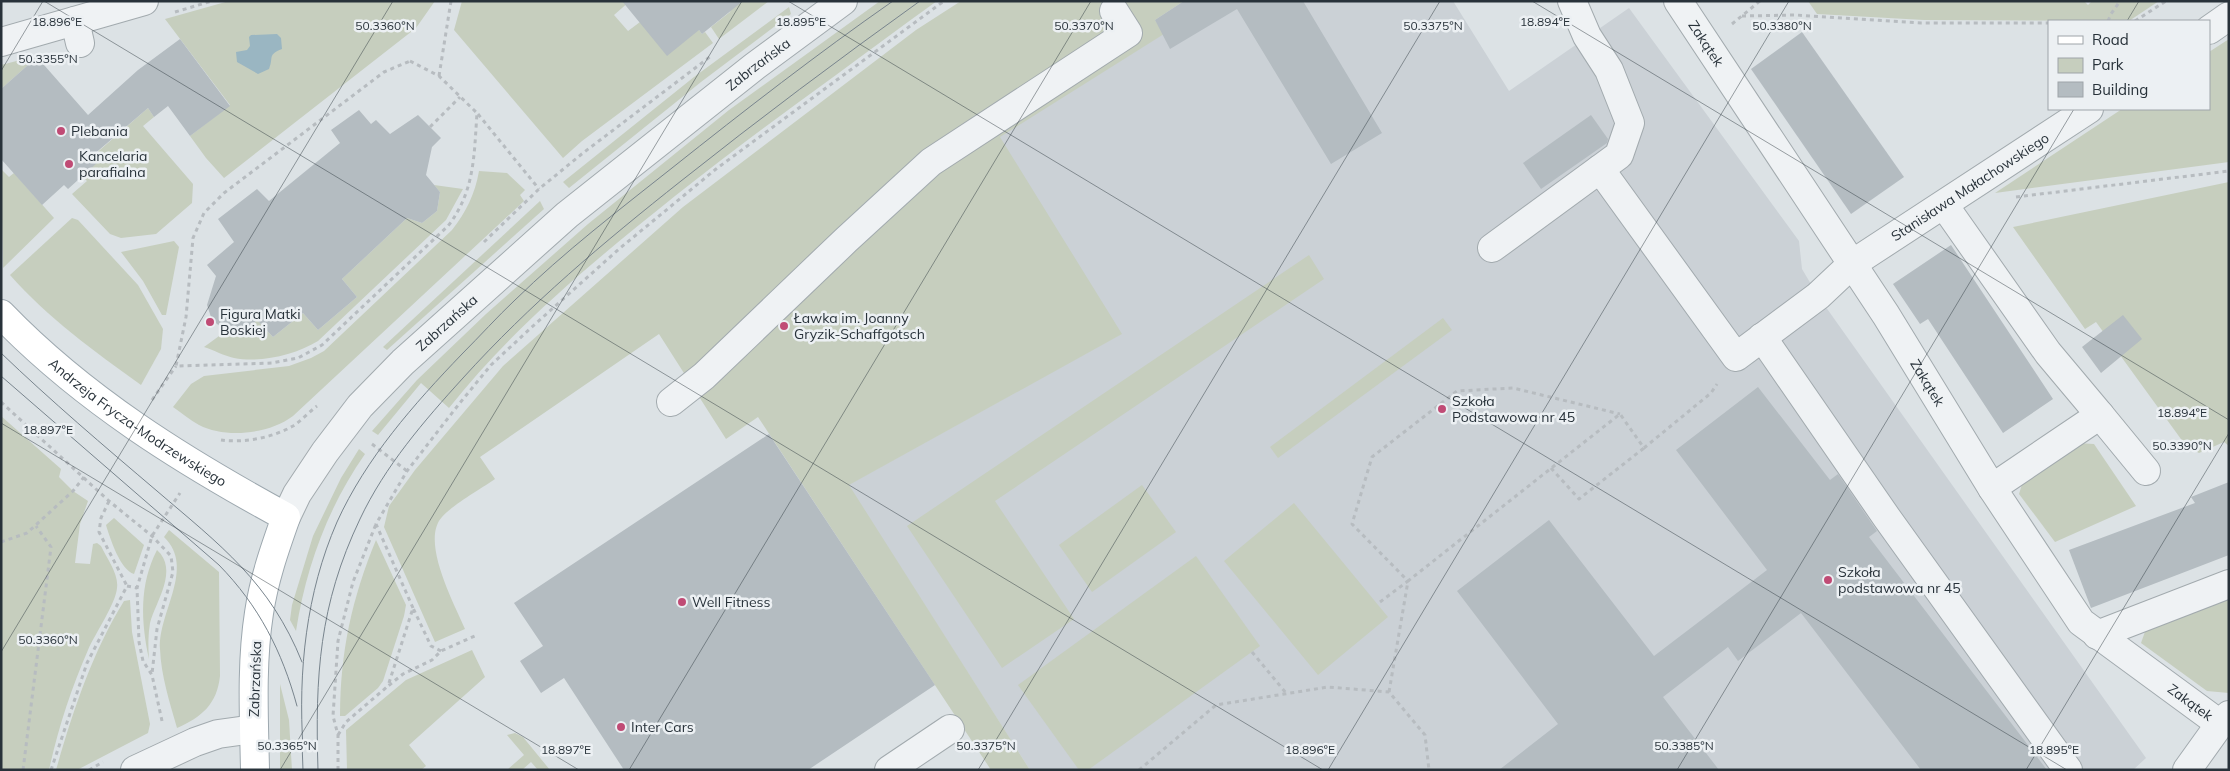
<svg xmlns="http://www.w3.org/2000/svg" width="2230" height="771" font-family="Mulish,sans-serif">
<rect width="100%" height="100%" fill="#dce2e5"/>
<!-- built -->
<polygon fill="#cbd1d6" points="1184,1 1453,1 1509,91 1629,8 1799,241 1802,269 1818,296 2146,758 2133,770 1030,770 848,485 1121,334 999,137 1163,34 1155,20"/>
<!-- green -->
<g fill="#c6cebe">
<polygon points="229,1 435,1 416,28 224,178 206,158 190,136 230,105 165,19"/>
<polygon points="462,1 630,1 614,15 628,31 640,22 699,30 702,34 705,32 713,43 582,141 563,158 454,30"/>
<polygon points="734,1 769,1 719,39 711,27 730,12"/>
<path d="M880,1H937C903,25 870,50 836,75C782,114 728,154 675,196C594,261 514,326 449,408L421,383L378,435L372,431L417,380L486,314L588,224L729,110Z"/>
<path d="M961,1H1184L1155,20L1164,34L1000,137L1122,334L849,485L1030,770H991L758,417L726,439L659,334L480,457L495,479C482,488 451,506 442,517C420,541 454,603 465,629L435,642L384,527L389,506L415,470L503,366L683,207L916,30Z"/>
<polygon points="1808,1 2084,1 2088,5 2092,1 2159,1 2129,21 1924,20 1817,14"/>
<polygon points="789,7 791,14 701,82 569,188 563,182 694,77"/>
<polygon points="2229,39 2229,162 1995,193 2122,109 2209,109 2209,52"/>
<polygon points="36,56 37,57 1,89 1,65"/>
<polygon points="148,108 154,117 143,126 193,184 192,203 156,234 121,238 110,234 72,194 87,181 82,176 97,162 93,156"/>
<polygon points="1,169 9,177 14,173 54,218 3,268"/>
<path d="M479,171L507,173L525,190L520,195L524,201L293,416C269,434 226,439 199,425C190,420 182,413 173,407L191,384L204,376L289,366L311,358L324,351L452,230C466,212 475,194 479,171Z"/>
<polygon points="2229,182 2229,446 2224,442 2199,453 2186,446 2096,322 2085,329 2013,227"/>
<path d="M434,185L463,189L446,220L318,341C295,355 261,363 234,358C224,356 214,350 204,347L226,331L241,334L257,320L273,337L303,313L318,330L357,297L342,279L407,218L422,223L437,211L440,192Z"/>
<polygon points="540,201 544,209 387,350 383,347"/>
<path d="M72,218L78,220L138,285L163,329L161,349L141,385C95,352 48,318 10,275Z"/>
<polygon points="174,241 179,247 166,315 162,315 143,281 121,252"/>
<polygon points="1309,255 1324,279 995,501 1074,619 1002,668 907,526"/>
<polygon points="1443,318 1452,330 1278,458 1270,447"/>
<path d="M1,416L61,469L59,477L73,491L88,501L80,524L75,563L90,564L93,544L97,543L101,546C107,559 119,574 117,588C116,603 95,634 88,650C71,689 58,729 49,770H1Z"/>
<polygon points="2077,443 2094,444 2136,506 2055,542 2019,494 2025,475"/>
<path d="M359,449L365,454C328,507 306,567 296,631L290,620L292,605L313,536L341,478Z"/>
<polygon points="1142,485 1176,532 1092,592 1059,545"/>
<polygon points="1294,503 1388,617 1318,675 1224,561"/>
<path d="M114,518L144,545L134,574C120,570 110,538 106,525Z"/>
<path d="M169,530L219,572L220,676C217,704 202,717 177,728C170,703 161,676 160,649C158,612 196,568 164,537Z"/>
<path d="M376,540L406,605L404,616L383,681L378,688L345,716H340C340,652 352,598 376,540Z"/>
<path d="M157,550C179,570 156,601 150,623C148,635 148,647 149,659C141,622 139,585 157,550Z"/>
<polygon points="1196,556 1260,646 1088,770 1079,770 1018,685"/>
<polygon points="2229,595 2229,693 2207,691 2141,643 2147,626"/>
<path d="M130,600L132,632L150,724L148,733L77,770H56C73,711 92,653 124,601Z"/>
<polygon points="472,650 485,677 409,745 426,766 421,770 347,770 346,730 406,680"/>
<polygon points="280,684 289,720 292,770 280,770"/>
<polygon points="515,733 523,737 550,770 538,770 531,762 522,770 507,770 524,755 507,735"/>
</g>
<!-- water -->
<path fill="#9ab6c2" d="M277,34L281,38L282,49C267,55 274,57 269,69L258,74L237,62L236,52L247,50L250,46L249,37L251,35Z"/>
<!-- building -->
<g fill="#b4bcc1">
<polygon points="622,1 743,1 702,34 699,30 667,56"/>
<polygon points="1184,1 1303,1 1382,133 1331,164 1237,9 1170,49 1155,20"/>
<polygon points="1802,32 1904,177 1851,214 1751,69"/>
<polygon points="180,39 230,106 190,136 168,106 154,117 148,108 92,156 98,162 68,189 64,185 42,205 1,159 1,89 37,57 88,115 138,70"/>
<polygon points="359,110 371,124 376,120 390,134 418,115 441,138 432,147 426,175 440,192 437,211 422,223 407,218 342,279 357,297 318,330 303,313 273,337 257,320 241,334 226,331 212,320 207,305 216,276 207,265 234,242 218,219 257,189 269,201 340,143 331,130"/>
<polygon points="1591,115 1608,139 1607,143 1541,189 1523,163"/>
<polygon points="1951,245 2053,399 2003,433 1928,319 1920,324 1893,284"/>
<polygon points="2123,315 2142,339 2101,373 2082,347"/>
<polygon points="1758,387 1830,480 1838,474 1877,531 1869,537 2047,770 1921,770 1801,613 1738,661 1728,647 1663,697 1719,770 1499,770 1558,724 1457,591 1549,520 1654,656 1767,570 1676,450"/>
<polygon points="769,434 935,685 808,770 624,770 564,678 541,693 520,661 543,646 514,603"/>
<polygon points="2229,482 2229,555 2091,608 2069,550 2195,503 2191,497"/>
</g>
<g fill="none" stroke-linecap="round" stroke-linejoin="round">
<!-- minor casing -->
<g stroke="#a2aaae" stroke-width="30">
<g id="minor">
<path id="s1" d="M1678,1L1886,315L1992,488L2081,622L2220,724"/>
<polyline points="75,21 80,43"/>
<polyline points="2209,30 2229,16"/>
<polyline points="1,42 144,1"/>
<path id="s2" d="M1600,169L1736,357L1818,296L1852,264L2089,109"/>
<polyline points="1944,205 2048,353 2100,415 1992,488"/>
<polyline points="1492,248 1619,155 1630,123 1609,70 1587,36 1572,1"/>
<polyline points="1762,337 1887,518 2068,770"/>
<polyline points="671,402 704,376 846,240 931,162 1128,33 1114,11"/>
<polyline points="2100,415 2146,471"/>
<path id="s3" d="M286,517L297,494L325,452L360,406L403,362L567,215L755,66L843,1"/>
<polyline points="2097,635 2229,584"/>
<polyline points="135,770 195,742 218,734 254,729"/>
<polyline points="889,770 950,729"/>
<polyline points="2187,770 2220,724 2229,715"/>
</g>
</g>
<!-- major casing -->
<g stroke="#9da8af" stroke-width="30">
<g id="major">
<path id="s4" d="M1,314C83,399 183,461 286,517C275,548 264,579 259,613C251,664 254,718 255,770"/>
</g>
</g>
<!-- path -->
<g stroke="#b7bcc0" stroke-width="3" stroke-dasharray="4 4" stroke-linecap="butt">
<polyline points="175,12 212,1"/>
<polyline points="1742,16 1796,15 1921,23 2049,23"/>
<polyline points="2108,21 2111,14 2120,1"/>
<polyline points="2135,21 2166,1"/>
<polyline points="1732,24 1760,1"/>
<path d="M410,61L439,76L477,113C474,155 475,191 448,226L322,345L298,358L272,363L176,366L186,317L193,238L204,213L224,193L384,72Z"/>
<polyline points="439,76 451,1"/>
<polyline points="478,114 539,189"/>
<polyline points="430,127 460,97"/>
<polyline points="2016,197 2229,171"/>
<polyline points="484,242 539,189 583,153 711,56"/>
<polyline points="152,400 176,366"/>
<polyline points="1,402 109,501 152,536 171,556 173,572 157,629 152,674"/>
<path d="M221,440C244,443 272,438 293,426C301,421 309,412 317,406"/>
<polyline points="372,444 407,471"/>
<polyline points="1551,468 1579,499 1644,448"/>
<polyline points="109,501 101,518 99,532 127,586"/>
<polyline points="1,542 27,533 73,491 84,477"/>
<polyline points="127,586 137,588"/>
<polyline points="1380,602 1408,581 1352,524 1372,457 1457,391 1513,388 1620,414"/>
<polyline points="413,608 376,524 407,471 459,404 491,365 533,326 619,249 716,169 944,1"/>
<polyline points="441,651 431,646 413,608 388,686 403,674 432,660 441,651 477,635"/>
<polyline points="1252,652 1286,693"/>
<polyline points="1389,692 1408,581 1620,414 1644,448 1711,393 1717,384"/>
<polyline points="162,721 152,675 143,661 139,642 137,588 152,536 180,493"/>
<polyline points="338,735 346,722 388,686"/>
<polyline points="23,770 51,547 36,526"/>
<polyline points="51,770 87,663 127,586"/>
<polyline points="89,770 103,762"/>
<polyline points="338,770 338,735 333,716 338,641 353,582 376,524"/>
<polyline points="1139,770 1216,705 1328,687 1389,692 1425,735 1429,770"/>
</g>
<!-- minor -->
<use href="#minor" stroke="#eff2f4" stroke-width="28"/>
<!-- major -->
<use href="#major" stroke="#fff" stroke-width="28"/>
<!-- tram -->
<g stroke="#78848d" stroke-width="1">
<path d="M1,353C51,401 104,446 157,491C220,545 270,582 302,662"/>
<path d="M1,376L219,565C259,606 282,651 297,706"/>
<polyline points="302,743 303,770"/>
<path d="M303,748C298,671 306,593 337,522C366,458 414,404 462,354C480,336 497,317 515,300C564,252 619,210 672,168C745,110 817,54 893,1"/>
<path d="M318,770C315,676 319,605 360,519C385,466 424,421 463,378C530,304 604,242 681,181C759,119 839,59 920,1"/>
</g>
</g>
<!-- ticks -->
<path fill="none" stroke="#28323a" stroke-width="1" stroke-opacity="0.45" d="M44,1L1323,770M788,1L2067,770M1532,1L2229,420M2127,21L2139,1M1,71L43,1M1,423L579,770M1,652L393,1M280,770L742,1M629,770L1091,1M978,770L1440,1M1328,770L1789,1M1677,770L2074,109M2026,770L2229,433"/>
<!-- markers -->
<g fill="#c04b75" stroke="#ecf0f3" stroke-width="2">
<circle cx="61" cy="131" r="5"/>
<circle cx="69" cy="164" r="5"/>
<circle cx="210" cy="322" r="5"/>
<circle cx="784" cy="326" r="5"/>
<circle cx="1442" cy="409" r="5"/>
<circle cx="1828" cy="580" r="5"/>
<circle cx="682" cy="602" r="5"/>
<circle cx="621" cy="727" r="5"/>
</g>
<g text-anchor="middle" stroke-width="5" stroke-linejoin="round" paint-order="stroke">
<!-- street labels -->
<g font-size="14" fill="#28323a" stroke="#ecf0f3">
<text dy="5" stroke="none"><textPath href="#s1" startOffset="51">Zakątek</textPath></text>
<text dy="5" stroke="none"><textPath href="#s3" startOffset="659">Zabrzańska</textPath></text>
<text dy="5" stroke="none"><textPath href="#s2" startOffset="522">Stanisława Małachowskiego</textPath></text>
<text dy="5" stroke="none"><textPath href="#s3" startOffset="254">Zabrzańska</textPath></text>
<text dy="5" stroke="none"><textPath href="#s1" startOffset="456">Zakątek</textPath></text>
<text dy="5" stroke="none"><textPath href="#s4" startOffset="175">Andrzeja Frycza-Modrzewskiego</textPath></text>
<text transform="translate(255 679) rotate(-88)" y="5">Zabrzańska</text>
<text dy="5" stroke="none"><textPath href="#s1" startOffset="876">Zakątek</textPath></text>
</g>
<!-- poi labels -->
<g font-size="14" fill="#28323a" stroke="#ecf0f3" text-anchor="start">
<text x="71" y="136">Plebania</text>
<text x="79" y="161">Kancelaria<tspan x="79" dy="16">parafialna</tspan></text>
<text x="220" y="319">Figura Matki<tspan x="220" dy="16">Boskiej</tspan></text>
<text x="794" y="323">Ławka im. Joanny<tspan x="794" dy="16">Gryzik-Schaffgotsch</tspan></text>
<text x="1452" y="406">Szkoła<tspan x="1452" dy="16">Podstawowa nr 45</tspan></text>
<text x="1838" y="577">Szkoła<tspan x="1838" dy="16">podstawowa nr 45</tspan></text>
<text x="692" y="607">Well Fitness</text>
<text x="631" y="732">Inter Cars</text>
</g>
</g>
<g font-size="12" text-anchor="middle" fill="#28323a" stroke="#ecf0f3" stroke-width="5" stroke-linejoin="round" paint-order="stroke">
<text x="57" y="26">18.896°E</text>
<text x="801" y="26">18.895°E</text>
<text x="1545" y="26">18.894°E</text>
<text x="1084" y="30">50.3370°N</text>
<text x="1433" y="30">50.3375°N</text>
<text x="1782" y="30">50.3380°N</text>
<text x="385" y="30">50.3360°N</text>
<text x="48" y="63">50.3355°N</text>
<text x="2182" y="417">18.894°E</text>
<text x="48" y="434">18.897°E</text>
<text x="2182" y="450">50.3390°N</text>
<text x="48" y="644">50.3360°N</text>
<text x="287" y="750">50.3365°N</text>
<text x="986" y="750">50.3375°N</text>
<text x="1684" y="750">50.3385°N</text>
<text x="566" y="754">18.897°E</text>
<text x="1310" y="754">18.896°E</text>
<text x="2054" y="754">18.895°E</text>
</g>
<!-- border -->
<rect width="2230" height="771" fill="none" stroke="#28323a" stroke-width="5"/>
<!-- legend -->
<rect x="2048" y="20" width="162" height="90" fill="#ecf0f3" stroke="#9ea4a9"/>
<rect x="2058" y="36" width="25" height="8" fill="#ffffff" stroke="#9ea4a9"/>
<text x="2092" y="45" font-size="15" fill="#28323a">Road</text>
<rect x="2058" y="58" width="25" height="15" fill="#c6cebe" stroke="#9ea4a9"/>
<text x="2092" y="70" font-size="15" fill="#28323a">Park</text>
<rect x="2058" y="82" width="25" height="15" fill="#b4bcc1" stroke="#9ea4a9"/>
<text x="2092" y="95" font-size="15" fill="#28323a">Building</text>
</svg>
